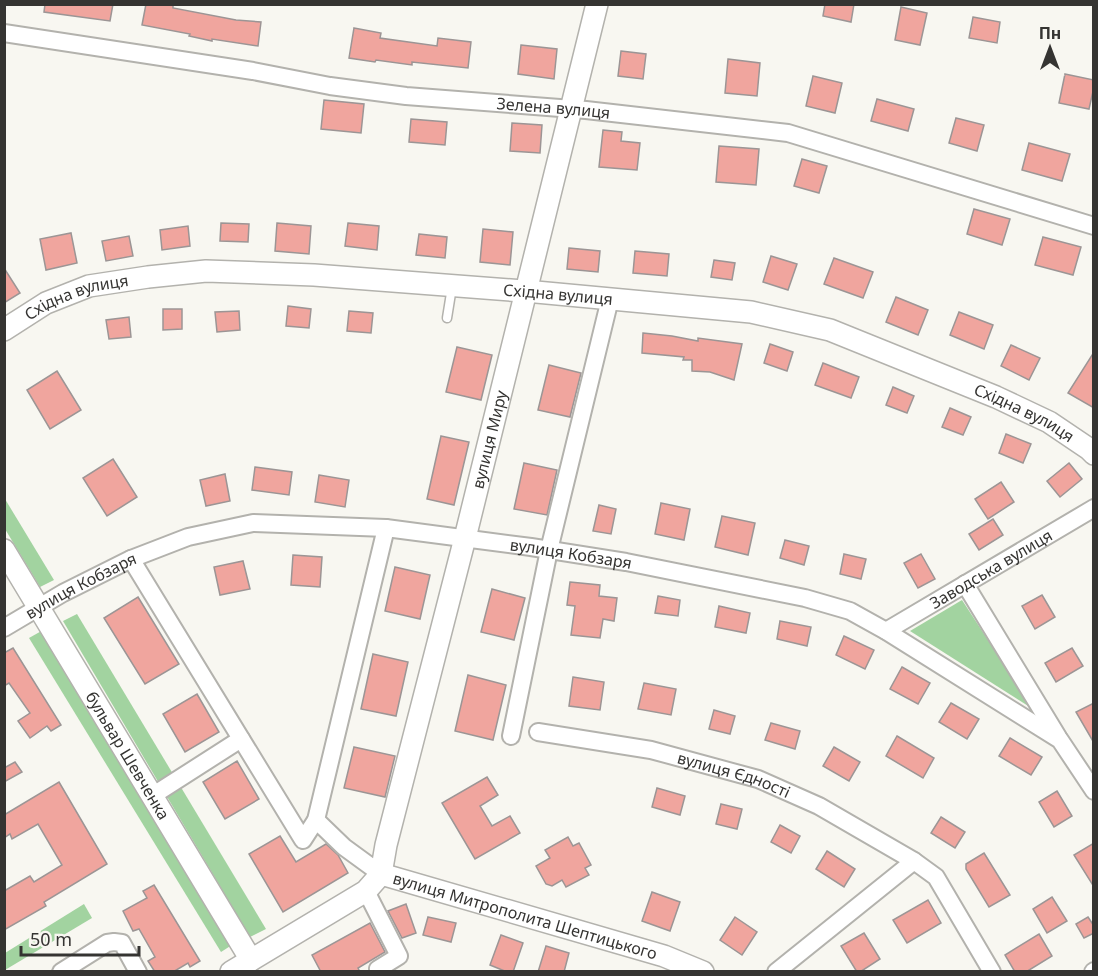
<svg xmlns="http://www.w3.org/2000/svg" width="1098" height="976" font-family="'Noto Sans',sans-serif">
<rect width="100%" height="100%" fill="#f8f7f1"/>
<!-- green -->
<g fill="#a2d3a0">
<polygon points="5,499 54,580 40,587 5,529"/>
<polygon points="962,600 1033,709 910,631"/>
<polygon points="77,614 266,929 250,937 63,621"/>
<polygon points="45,629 235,943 221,952 29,638"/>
<polygon points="84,904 92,918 5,970 5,953"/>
</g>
<!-- building -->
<g fill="#f0a59e" stroke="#9c9595" stroke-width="1.5">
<polygon points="45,4 113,4 110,21 44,12"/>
<polygon points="146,4 173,4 173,8 236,20 261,22 258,46 212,39 212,41 189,36 190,34 142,25"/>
<polygon points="825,4 854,4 851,22 823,16"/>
<polygon points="901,7 927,13 920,45 895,40"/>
<polygon points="973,17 1000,22 997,43 969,38"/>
<polygon points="354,28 381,33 380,38 437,46 438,38 471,42 468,68 412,62 412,65 376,60 375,62 349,58"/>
<polygon points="521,45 557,49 554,79 518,74"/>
<polygon points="621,51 646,54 643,79 618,76"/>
<polygon points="728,59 760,63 757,96 725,93"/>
<polygon points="1065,74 1094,80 1094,87 1089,109 1059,103"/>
<polygon points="813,76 842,83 835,113 806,106"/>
<polygon points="877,99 914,109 908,131 871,121"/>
<polygon points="324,100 364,104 361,133 321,129"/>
<polygon points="956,118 984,125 977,151 949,143"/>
<polygon points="411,119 447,122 445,145 409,142"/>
<polygon points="512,123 542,125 540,153 510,151"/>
<polygon points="603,130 622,132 621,141 640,143 637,170 599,167"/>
<polygon points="1029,143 1070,154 1062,181 1022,170"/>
<polygon points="719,146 759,149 756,185 716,182"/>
<polygon points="802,159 827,166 819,193 794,186"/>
<polygon points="974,209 1010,219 1002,245 967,234"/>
<polygon points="221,223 249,224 248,242 220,241"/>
<polygon points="277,223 311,226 309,254 275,251"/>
<polygon points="348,223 379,226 377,250 345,246"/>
<polygon points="188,226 190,246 162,250 160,230"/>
<polygon points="483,229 513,232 510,265 480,262"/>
<polygon points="71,233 77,263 46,270 40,239"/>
<polygon points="419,234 447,237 445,258 416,255"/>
<polygon points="129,236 133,256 106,261 102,241"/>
<polygon points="1043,237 1081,247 1073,275 1035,265"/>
<polygon points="569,248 600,251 598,272 567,269"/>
<polygon points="635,251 669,254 667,276 633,273"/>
<polygon points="771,256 797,264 788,290 763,282"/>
<polygon points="834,258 873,272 863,298 824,284"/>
<polygon points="714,260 735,263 732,280 711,277"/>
<polygon points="4,268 20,293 4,303"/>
<polygon points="896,297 928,310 918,335 886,322"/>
<polygon points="288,306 311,309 309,328 286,326"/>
<polygon points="163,309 182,309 182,329 163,330"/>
<polygon points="239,311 240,330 217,332 215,312"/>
<polygon points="349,311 373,313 371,333 347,331"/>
<polygon points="959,312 993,325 984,349 950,335"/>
<polygon points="129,317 131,337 109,339 106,320"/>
<polygon points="643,333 672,336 698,341 698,338 742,344 734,380 710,372 692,371 692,360 683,360 684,357 642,353"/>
<polygon points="770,344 793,352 787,371 764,363"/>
<polygon points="1011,345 1040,358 1029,380 1001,366"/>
<polygon points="457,347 492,355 481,400 446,392"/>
<polygon points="1094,352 1094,408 1068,393"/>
<polygon points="823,363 859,377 851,398 815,385"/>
<polygon points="549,365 581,373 570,417 538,410"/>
<polygon points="57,371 81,410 50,429 27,390"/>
<polygon points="893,387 914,396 907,413 886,405"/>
<polygon points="950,408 971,417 963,435 942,427"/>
<polygon points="1006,434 1031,444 1023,463 999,453"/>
<polygon points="441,436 469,442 454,505 427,499"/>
<polygon points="113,459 137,497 107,516 83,478"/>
<polygon points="524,463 557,470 547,515 514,509"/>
<polygon points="1069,463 1082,479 1060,497 1047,481"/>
<polygon points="255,467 292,472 289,495 252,490"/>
<polygon points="225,474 230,501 206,506 200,480"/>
<polygon points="319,475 349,480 345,507 315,502"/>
<polygon points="1001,482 1014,502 988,519 975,499"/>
<polygon points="661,503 690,509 684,540 655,534"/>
<polygon points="599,505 616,509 611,534 593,531"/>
<polygon points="722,516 755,523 748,555 715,547"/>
<polygon points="993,519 1003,535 979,550 969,534"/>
<polygon points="785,540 809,546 804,565 780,558"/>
<polygon points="844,554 866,559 861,579 840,574"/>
<polygon points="921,554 935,579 918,588 904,563"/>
<polygon points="293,555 322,557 320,587 291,585"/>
<polygon points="243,561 250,589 220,595 214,567"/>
<polygon points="395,567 430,575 420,619 385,611"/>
<polygon points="570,582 600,585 599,596 617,598 614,621 603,619 600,638 571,635 575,606 567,605"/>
<polygon points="492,589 525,598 514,640 481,632"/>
<polygon points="1042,595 1055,617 1035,629 1022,606"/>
<polygon points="658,596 680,600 678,616 655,613"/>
<polygon points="138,597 179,664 145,684 104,618"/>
<polygon points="719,606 750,613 746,633 715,627"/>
<polygon points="780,621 811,627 807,646 777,639"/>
<polygon points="844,636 874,650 865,669 836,655"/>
<polygon points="13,648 61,725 51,731 47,726 30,738 18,721 30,713 9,683 4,686 4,653"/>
<polygon points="1072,648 1083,666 1056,682 1045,663"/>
<polygon points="373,654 408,662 396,716 361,709"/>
<polygon points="902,667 930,683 918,704 890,689"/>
<polygon points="468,675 506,685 493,740 455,731"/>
<polygon points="573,677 604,682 600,710 569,706"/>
<polygon points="644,683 676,689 671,715 638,709"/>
<polygon points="197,694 219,732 185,752 163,714"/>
<polygon points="951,703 979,719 967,739 939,722"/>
<polygon points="1094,703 1094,743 1076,712"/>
<polygon points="714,710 735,716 730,734 709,729"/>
<polygon points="771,723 800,731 795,749 765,740"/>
<polygon points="897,736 934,758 923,778 886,756"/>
<polygon points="1010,738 1042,757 1031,775 999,756"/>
<polygon points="354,747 395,756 385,797 344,788"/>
<polygon points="834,747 860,762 849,781 823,766"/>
<polygon points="237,761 259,799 225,819 203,782"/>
<polygon points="15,762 22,772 4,782 4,768"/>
<polygon points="487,777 498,795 480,806 492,826 510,816 520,833 475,859 442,803"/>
<polygon points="59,782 107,864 44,902 46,906 4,930 4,891 30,876 34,882 62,865 38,824 12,839 10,834 4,838 4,815"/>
<polygon points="657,788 685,796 680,815 652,807"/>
<polygon points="1057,791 1072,816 1054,827 1039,802"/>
<polygon points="721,804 742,809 737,829 716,824"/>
<polygon points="941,817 965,832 955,848 931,833"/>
<polygon points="780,825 800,836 791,853 771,842"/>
<polygon points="280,836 296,862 326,844 338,855 348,873 283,912 249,854"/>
<polygon points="568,837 573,846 579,843 591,865 585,868 589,875 566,887 562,880 552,886 546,884 536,866 550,858 545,850"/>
<polygon points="1094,843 1094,887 1074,855"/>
<polygon points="827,851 855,869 844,887 816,869"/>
<polygon points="984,853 1010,895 989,907 966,869 966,864"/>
<polygon points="154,885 200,961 190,967 188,963 173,972 155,972 148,961 155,957 139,929 133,931 123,911 147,898 143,891"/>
<polygon points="652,892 680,902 670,931 642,921"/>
<polygon points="1052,897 1067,921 1047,933 1033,909"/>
<polygon points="928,900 941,923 907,943 893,920"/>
<polygon points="406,904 416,933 402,938 388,911"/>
<polygon points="428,917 456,923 451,942 423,935"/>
<polygon points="735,917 757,932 742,955 720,940"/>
<polygon points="1088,917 1094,926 1094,933 1084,938 1076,924"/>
<polygon points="370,923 385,952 358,968 360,972 321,972 312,955"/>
<polygon points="864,933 880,959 860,972 857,972 841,946"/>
<polygon points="1039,934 1052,956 1026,972 1015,972 1005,955"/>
<polygon points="501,935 523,943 513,972 507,972 490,965"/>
<polygon points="546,946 569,953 564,972 538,972"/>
</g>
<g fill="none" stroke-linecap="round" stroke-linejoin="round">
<!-- service casing -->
<g stroke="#b3b2ad" stroke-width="11">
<polyline id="service" points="447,318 452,287"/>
</g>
<!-- minor casing -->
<g stroke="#b3b2ad" stroke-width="20">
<g id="minor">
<path id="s1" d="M4,33L253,71L330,86L406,96L586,110L788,133L1094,226"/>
<polyline points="131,559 303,840 316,820 386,528"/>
<polyline points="965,584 1058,737"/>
<path id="s2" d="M4,628L63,593L131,559L188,537L253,523L386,528L531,547L626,562L805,598L850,611L886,631L1060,740L1094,791"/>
<path id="s3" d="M886,631L1094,508"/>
<path id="s4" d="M538,732L651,750L758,779L819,806L914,861L936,877L992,972"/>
<polyline points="511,736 549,550 610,299"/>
<polyline points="152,796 241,739"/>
<polyline points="316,820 344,847 381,874"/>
<polyline points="366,891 399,956 378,969 379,972"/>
<polyline points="61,972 107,943 114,942 122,943 138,972"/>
<polyline points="776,972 914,861"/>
<polyline points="1093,972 1094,971"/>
</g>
</g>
<!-- tertiary casing -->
<g stroke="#b3b2ad" stroke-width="24">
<g id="tertiary">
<path id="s5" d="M4,330L46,303L89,286L148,277L206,271L314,275L536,292L751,312L830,330L996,397L1049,422L1089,449L1094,454"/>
<path id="s6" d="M4,550L251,960"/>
<path id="s7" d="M381,874L664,956L703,972"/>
<path id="s8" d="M231,972L366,891L381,874L386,845L465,538L597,4"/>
</g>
</g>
<!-- service -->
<use href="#service" stroke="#fff" stroke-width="8"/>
<!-- minor -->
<use href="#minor" stroke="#fff" stroke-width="16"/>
<!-- tertiary -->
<use href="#tertiary" stroke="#fff" stroke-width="21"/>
</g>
<g text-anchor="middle" stroke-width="4.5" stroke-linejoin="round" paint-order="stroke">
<!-- street labels -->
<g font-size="16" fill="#353432" stroke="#f8f7f1">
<text dy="6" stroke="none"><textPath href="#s1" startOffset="555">Зелена вулиця</textPath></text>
<text dy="6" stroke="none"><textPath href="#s5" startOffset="567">Східна вулиця</textPath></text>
<text dy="6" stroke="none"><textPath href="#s5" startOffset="81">Східна вулиця</textPath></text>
<text dy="6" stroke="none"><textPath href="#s5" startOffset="1053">Східна вулиця</textPath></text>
<text dy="6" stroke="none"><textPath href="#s8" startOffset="628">вулиця Миру</textPath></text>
<text dy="6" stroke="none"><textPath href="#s2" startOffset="592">вулиця Кобзаря</textPath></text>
<text dy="6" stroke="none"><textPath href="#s3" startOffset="122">Заводська вулиця</textPath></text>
<text dy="6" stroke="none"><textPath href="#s2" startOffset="88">вулиця Кобзаря</textPath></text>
<text dy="6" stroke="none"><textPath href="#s6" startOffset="240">бульвар Шевченка</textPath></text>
<text dy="6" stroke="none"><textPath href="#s4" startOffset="201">вулиця Єдності</textPath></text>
<text dy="6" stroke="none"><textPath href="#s7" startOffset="150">вулиця Митрополита Шептицького</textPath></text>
</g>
</g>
<!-- border -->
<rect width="1098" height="976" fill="none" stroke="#353432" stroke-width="12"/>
<!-- north arrow -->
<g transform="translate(1050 48)" stroke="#f8f7f1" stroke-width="4.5" paint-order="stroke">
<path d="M0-4.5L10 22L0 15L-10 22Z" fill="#353432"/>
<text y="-9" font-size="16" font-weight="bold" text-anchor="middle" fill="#353432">Пн</text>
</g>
<!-- scale -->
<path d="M21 946v9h118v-9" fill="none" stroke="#353432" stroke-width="3"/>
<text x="30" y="946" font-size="18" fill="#353432" stroke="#f8f7f1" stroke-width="4.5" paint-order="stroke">50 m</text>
</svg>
